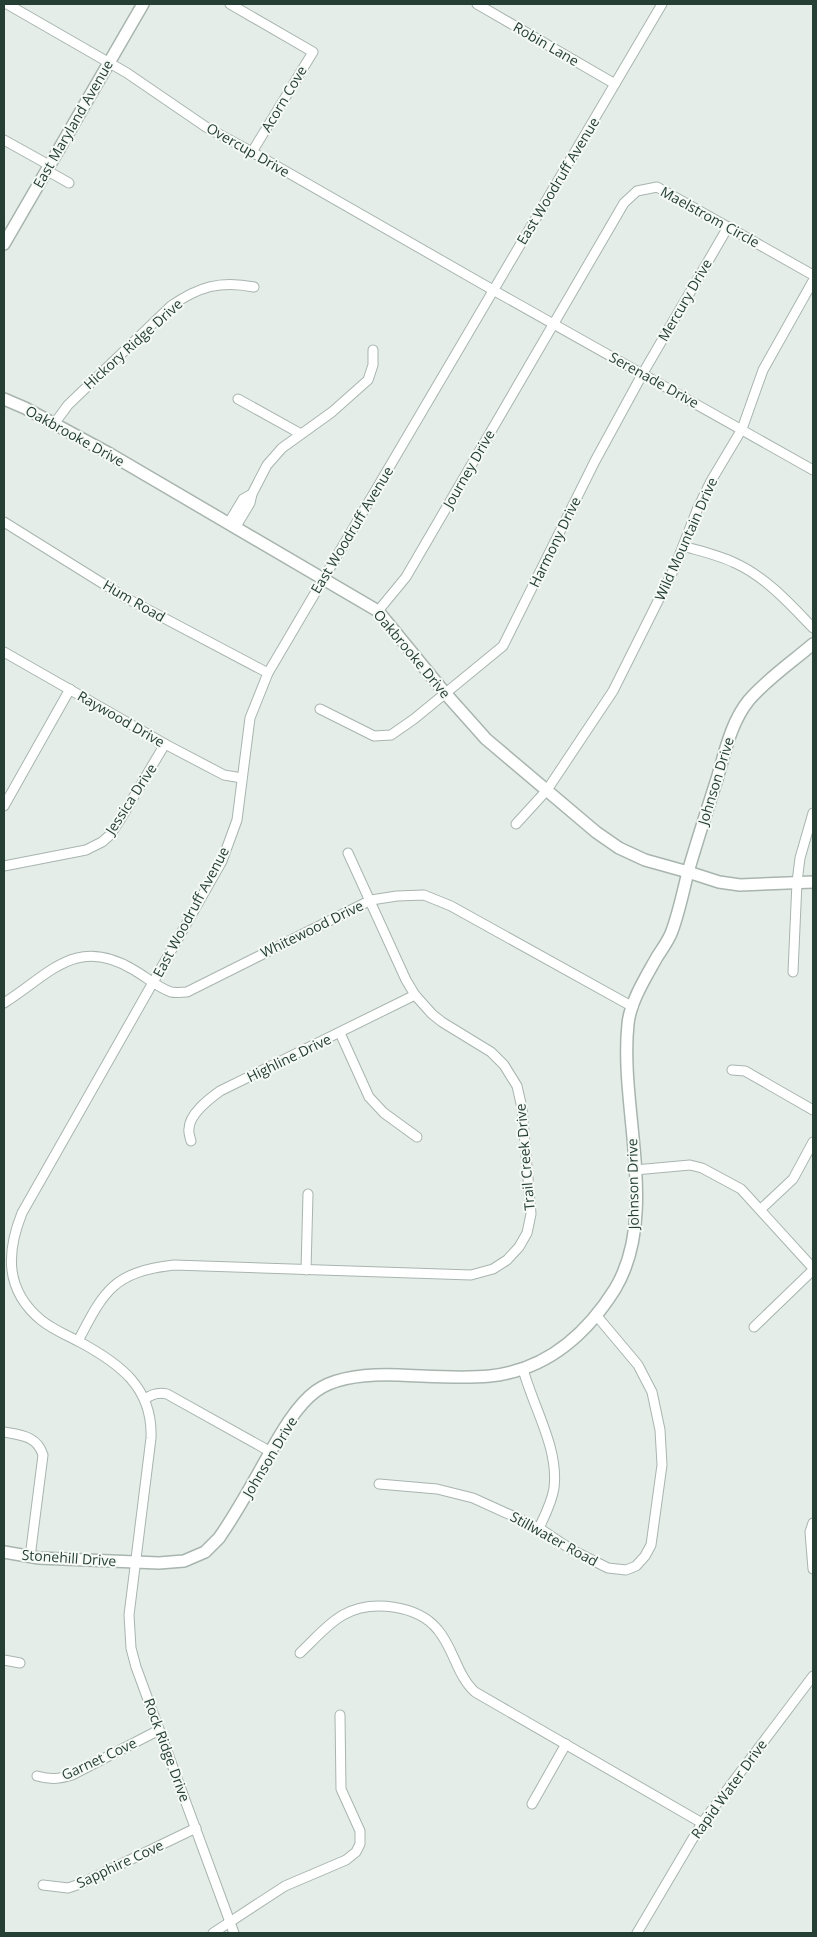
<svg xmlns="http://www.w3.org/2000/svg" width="817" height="1937" font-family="'Open Sans',sans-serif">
<rect width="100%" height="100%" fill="#e5ede9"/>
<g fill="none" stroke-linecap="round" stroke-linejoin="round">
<!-- minor casing -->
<g stroke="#a8b5af" stroke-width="11">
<g id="minor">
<polyline points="7,4 127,73 206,127 252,152 493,290 813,470"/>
<polyline points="230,4 313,52 252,152"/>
<polyline points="477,4 615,84"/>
<polyline points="4,140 49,165"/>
<polyline points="46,170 69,183"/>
<polyline points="238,399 301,434"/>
<path d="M54,424L68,405L171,306C198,287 220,280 254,287"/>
<polyline points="4,522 126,598 268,673"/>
<polyline points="228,524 243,499 252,494"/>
<polyline points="235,528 250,503 252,494 267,465 282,448 332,412 368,380 373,365 373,350"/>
<path d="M683,546C700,551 719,555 735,563C766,577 790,604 813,628"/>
<polyline points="378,611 406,577 624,203 637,191 657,187 813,275"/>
<polyline points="4,652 165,744 224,775 242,778"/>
<polyline points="320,709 374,736 391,735 414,719 503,646 595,461 643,373 728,227"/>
<polyline points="4,806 70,689"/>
<polyline points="516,824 547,790 613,691 674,569 697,510 711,481 742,429 763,370 813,281"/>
<polyline points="4,866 86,850 102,842 110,835 120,820 165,744"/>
<polyline points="793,972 797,882 800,858 813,813"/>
<path d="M4,1003C50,974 76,935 134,970C146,977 159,988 171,992C176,993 182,992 187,992L371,900L397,896L424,895L451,906L633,1007"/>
<polyline points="340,1033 369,1097 384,1113 417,1137"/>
<polyline points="732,1070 745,1071 813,1110"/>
<path d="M191,1141C190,1137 188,1132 189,1129C189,1114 209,1099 220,1091L415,995"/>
<polyline points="635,1170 690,1165 702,1168 741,1189 813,1268"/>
<polyline points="761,1209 793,1179 813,1142"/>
<polyline points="306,1270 308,1194"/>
<polyline points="754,1327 813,1270"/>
<path d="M78,1341C104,1291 113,1272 174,1265L471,1275L493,1269L507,1260L519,1247L527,1233L531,1214L522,1108L517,1086L504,1065L491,1052L442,1022L432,1014L415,995L406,980L348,853"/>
<path d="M523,1369C533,1407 559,1448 554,1488C552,1502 545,1515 539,1528"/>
<path d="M145,1399C152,1394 158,1392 167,1394L271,1452"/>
<path d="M4,1432C21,1435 37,1436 43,1455L30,1557"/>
<polyline points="379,1484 437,1489 473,1498 539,1528 572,1550 608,1568 626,1570 636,1566 645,1556 651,1545 662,1465 660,1430 652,1392 638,1365 596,1315"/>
<polyline points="813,1523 810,1532 813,1569"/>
<path d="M300,1653C314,1640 327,1624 343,1615C371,1599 418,1605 438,1630C454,1649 457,1676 475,1692L702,1823"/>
<polyline points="4,1660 20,1663"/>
<path d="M37,1776C51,1780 59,1779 72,1775L159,1730"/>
<polyline points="532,1804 566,1744"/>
<polyline points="43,1885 68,1888 80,1884 196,1828"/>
<polyline points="213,1933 285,1886 346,1860 356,1852 360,1844 360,1831 341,1789 340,1715"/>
<path d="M234,1933L136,1667L131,1648L129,1615L151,1438C153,1387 119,1363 78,1341C66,1335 52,1329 41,1320C5,1290 6,1253 22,1213L222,861L237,820L250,718L268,673L662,4"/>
<polyline points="637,1933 702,1823 813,1676"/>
</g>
</g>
<!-- tertiary casing -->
<g stroke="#a8b5af" stroke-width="14">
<g id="tertiary">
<polyline points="4,244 143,4"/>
<polyline points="4,399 25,408 110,454 378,611 445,693 486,739 596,832 619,848 645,860 688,872 719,882 740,885 813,882"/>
<path d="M4,1552L39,1558L159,1563L184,1561L205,1552L219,1538C235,1515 249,1490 263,1465C276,1442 294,1407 316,1391C338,1375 373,1374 399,1375C429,1376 460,1379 490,1376C546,1370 586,1335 615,1289C660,1214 619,1108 628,1024C630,1002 646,977 657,957C662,949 669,940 672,931C679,912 683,892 688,872C697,841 707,810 717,779C725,752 731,722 749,700C767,679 792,662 813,644"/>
</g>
</g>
<!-- minor -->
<use href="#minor" stroke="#fff" stroke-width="9"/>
<!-- tertiary -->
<use href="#tertiary" stroke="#fff" stroke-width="11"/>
</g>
<g text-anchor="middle" stroke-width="4" stroke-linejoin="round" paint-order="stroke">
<!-- street labels -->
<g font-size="14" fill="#253f34" stroke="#f6faf7">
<text transform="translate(546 44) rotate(30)" y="5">Robin Lane</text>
<text transform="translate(284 99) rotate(-59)" y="5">Acorn Cove</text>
<text transform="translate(73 124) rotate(-60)" y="5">East Maryland Avenue</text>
<text transform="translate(248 150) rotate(30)" y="5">Overcup Drive</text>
<text transform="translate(558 181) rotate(-59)" y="5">East Woodruff Avenue</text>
<text transform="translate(710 217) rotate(29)" y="5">Maelstrom Circle</text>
<text transform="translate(685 300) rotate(-60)" y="5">Mercury Drive</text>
<text transform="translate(133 344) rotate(-42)" y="5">Hickory Ridge Drive</text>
<text transform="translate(654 380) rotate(29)" y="5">Serenade Drive</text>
<text transform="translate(75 436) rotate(29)" y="5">Oakbrooke Drive</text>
<text transform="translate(469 469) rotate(-60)" y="5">Journey Drive</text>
<text transform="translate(352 530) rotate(-59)" y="5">East Woodruff Avenue</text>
<text transform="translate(686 539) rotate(-66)" y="5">Wild Mountain Drive</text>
<text transform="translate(555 542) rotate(-64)" y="5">Harmony Drive</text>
<text transform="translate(134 601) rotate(30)" y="5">Hum Road</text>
<text transform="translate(412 654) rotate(50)" y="5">Oakbrooke Drive</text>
<text transform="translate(121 719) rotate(30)" y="5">Raywood Drive</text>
<text transform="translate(716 781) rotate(-73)" y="5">Johnson Drive</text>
<text transform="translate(131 799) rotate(-57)" y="5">Jessica Drive</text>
<text transform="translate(191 912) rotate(-62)" y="5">East Woodruff Avenue</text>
<text transform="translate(312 929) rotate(-26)" y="5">Whitewood Drive</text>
<text transform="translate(289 1058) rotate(-26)" y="5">Highline Drive</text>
<text transform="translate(525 1157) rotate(-95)" y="5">Trail Creek Drive</text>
<text transform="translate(633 1184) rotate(-91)" y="5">Johnson Drive</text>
<text transform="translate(270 1457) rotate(-59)" y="5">Johnson Drive</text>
<text transform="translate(554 1539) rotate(29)" y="5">Stillwater Road</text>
<text transform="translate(69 1558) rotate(4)" y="5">Stonehill Drive</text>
<text transform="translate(167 1750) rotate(70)" y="5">Rock Ridge Drive</text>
<text transform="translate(99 1759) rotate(-25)" y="5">Garnet Cove</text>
<text transform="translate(729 1789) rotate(-54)" y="5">Rapid Water Drive</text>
<text transform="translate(120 1864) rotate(-25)" y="5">Sapphire Cove</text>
</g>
</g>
<!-- border -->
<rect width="817" height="1937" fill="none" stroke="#253f34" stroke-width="10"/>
</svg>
